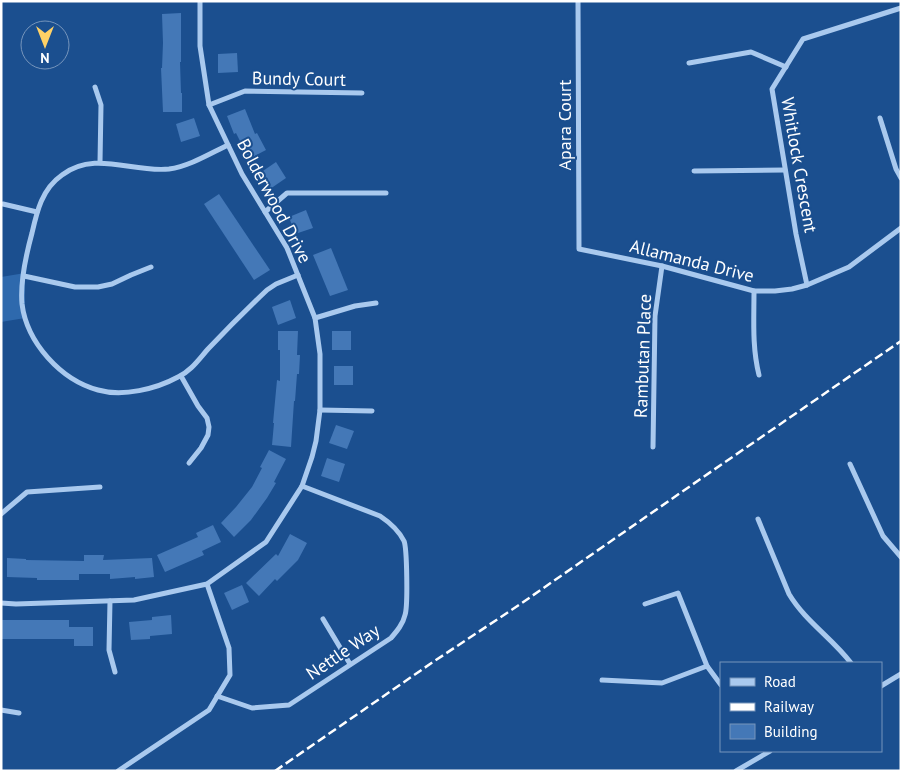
<svg xmlns="http://www.w3.org/2000/svg" width="902" height="772" font-family="'PT Sans',sans-serif">
<rect width="100%" height="100%" fill="#1b4f8f"/>
<!-- green -->
<polygon fill="#2e69ad" points="25,273 25,318 1,322 1,277"/>
<!-- building -->
<g fill="#4478b7">
<polygon points="181,13 181,62 180,62 181,93 182,93 182,112 163,112 161,68 162,68 163,43 162,14"/>
<polygon points="237,53 238,72 218,73 218,54"/>
<polygon points="245,109 255,134 257,133 266,150 249,159 236,133 234,134 227,116"/>
<polygon points="194,118 200,136 181,142 176,124"/>
<polygon points="276,162 286,178 270,189 260,173"/>
<polygon points="219,194 270,270 254,280 204,204"/>
<polygon points="306,210 313,228 295,234 289,217"/>
<polygon points="331,248 348,290 330,296 313,255"/>
<polygon points="290,300 296,318 278,325 272,307"/>
<polygon points="278,331 298,331 297,355 300,355 299,374 297,374 295,401 294,401 291,447 272,445 274,423 273,423 277,380 280,381 280,350 278,350"/>
<rect x="332" y="331" width="19" height="19"/>
<rect x="334" y="366" width="19" height="19"/>
<polygon points="336,425 354,431 347,449 329,443"/>
<polygon points="269,450 286,459 274,482 276,483 267,498 251,520 234,537 221,523 236,507 252,487 262,468 260,467"/>
<polygon points="327,458 345,464 339,482 321,476"/>
<polygon points="213,525 221,542 202,551 204,555 165,572 157,555 198,537 196,533"/>
<polygon points="290,534 307,543 298,560 277,581 275,579 259,596 246,583 276,554 278,556"/>
<polygon points="84,555 104,555 103,560 152,558 154,577 135,579 135,577 110,579 110,574 79,574 79,580 37,580 37,578 7,577 7,558 26,559 26,560 84,561"/>
<polygon points="242,585 249,602 232,610 224,593"/>
<polygon points="171,615 172,634 150,636 150,639 131,640 129,622 152,620 152,617"/>
<polygon points="1,620 69,620 69,627 93,627 93,646 74,646 74,639 1,639"/>
</g>
<g fill="none" stroke-linecap="round" stroke-linejoin="round">
<!-- street -->
<g stroke="#a9c9ee" stroke-width="5">
<polyline points="578,1 579,249 662,266 754,291 775,291 792,289 807,285 849,267 901,228"/>
<polyline points="689,63 751,52 786,67"/>
<polyline points="95,87 101,105 100,162"/>
<polyline points="209,105 245,91 362,93"/>
<polyline points="880,118 896,169 901,178"/>
<path d="M228,145C209,154 190,166 169,169C132,173 95,150 62,175C42,189 37,211 32,233C26,255 20,282 22,304C27,343 61,380 98,390C123,397 156,389 178,377C191,371 199,359 208,349C227,329 247,309 267,290L276,284L298,275"/>
<polyline points="694,171 785,170"/>
<polyline points="3,204 37,212"/>
<polyline points="265,212 287,193 386,193"/>
<polyline points="24,276 75,287 98,287 112,284 131,275 151,267"/>
<polyline points="807,285 796,234 772,89 803,39 901,8"/>
<path d="M754,291C754,320 752,347 759,375"/>
<polyline points="315,318 355,306 376,303"/>
<polyline points="181,376 198,406 207,418 209,427 208,435 201,448 189,463"/>
<polyline points="320,410 372,411"/>
<polyline points="653,447 655,316 662,266"/>
<polyline points="850,464 883,536 901,557"/>
<polyline points="1,514 27,492 100,487"/>
<path d="M758,519L789,594C805,621 832,638 851,663"/>
<polyline points="110,601 109,650 115,672"/>
<polyline points="1,603 16,604 134,600 207,584 266,542 302,486 312,457 316,441 320,410 320,354 315,318 287,248 242,174 209,105 200,46 200,1"/>
<polyline points="645,604 678,593 707,666 721,685"/>
<polyline points="323,619 350,664"/>
<polyline points="602,680 662,683 707,666"/>
<polyline points="881,686 901,674"/>
<path d="M217,696L252,708L289,705L391,638C397,631 403,624 405,615C408,606 407,548 404,541C399,531 389,522 380,516L302,486"/>
<polyline points="1,710 19,713"/>
<polyline points="118,771 209,710 230,675 229,648 207,584"/>
<polyline points="736,771 770,751"/>
</g>
<!-- rail -->
<polyline stroke="#fff" stroke-width="2.5" stroke-dasharray="9 4" stroke-linecap="butt" points="275,771 433,662 519,605 699,480 901,341"/>
</g>
<g text-anchor="middle" stroke-width="4" stroke-linejoin="round" paint-order="stroke">
<!-- street labels -->
<g font-size="18" fill="#fff" stroke="#1b4f8f">
<text transform="translate(299 79) rotate(1)" y="6">Bundy Court</text>
<text transform="translate(565 125) rotate(-90)" y="6">Apara Court</text>
<text transform="translate(799 165) rotate(80)" y="6">Whitlock Crescent</text>
<text transform="translate(274 201) rotate(62)" y="6">Bolderwood Drive</text>
<text transform="translate(692 261) rotate(14)" y="6">Allamanda Drive</text>
<text transform="translate(643 356) rotate(-88)" y="6">Rambutan Place</text>
<text transform="translate(343 652) rotate(-34)" y="6">Nettle Way</text>
</g>
</g>
<!-- border -->
<rect width="902" height="772" fill="none" stroke="#ffffff" stroke-width="5"/>
<!-- legend -->
<rect x="720" y="662" width="162" height="90" fill="#1b4f8f" stroke="#7695bc"/>
<rect x="730" y="678" width="25" height="8" fill="#a9c9ee" stroke="#7695bc"/>
<text x="764" y="687" font-size="15" fill="#ffffff">Road</text>
<rect x="730" y="703" width="25" height="8" fill="#ffffff" stroke="#7695bc"/>
<text x="764" y="712" font-size="15" fill="#ffffff">Railway</text>
<rect x="730" y="724" width="25" height="15" fill="#4478b7" stroke="#7695bc"/>
<text x="764" y="737" font-size="15" fill="#ffffff">Building</text>
<!-- north arrow -->
<g transform="translate(45 45) rotate(180)"><circle r="24" fill="#1b4f8f" stroke="#7695bc"/>
<path d="M0-4L9 19L0 12L-9 19Z" fill="#ffd166"/>
<text y="-8" font-size="14" font-weight="bold" text-anchor="middle" fill="#ffffff">N</text>
</g>
</svg>
